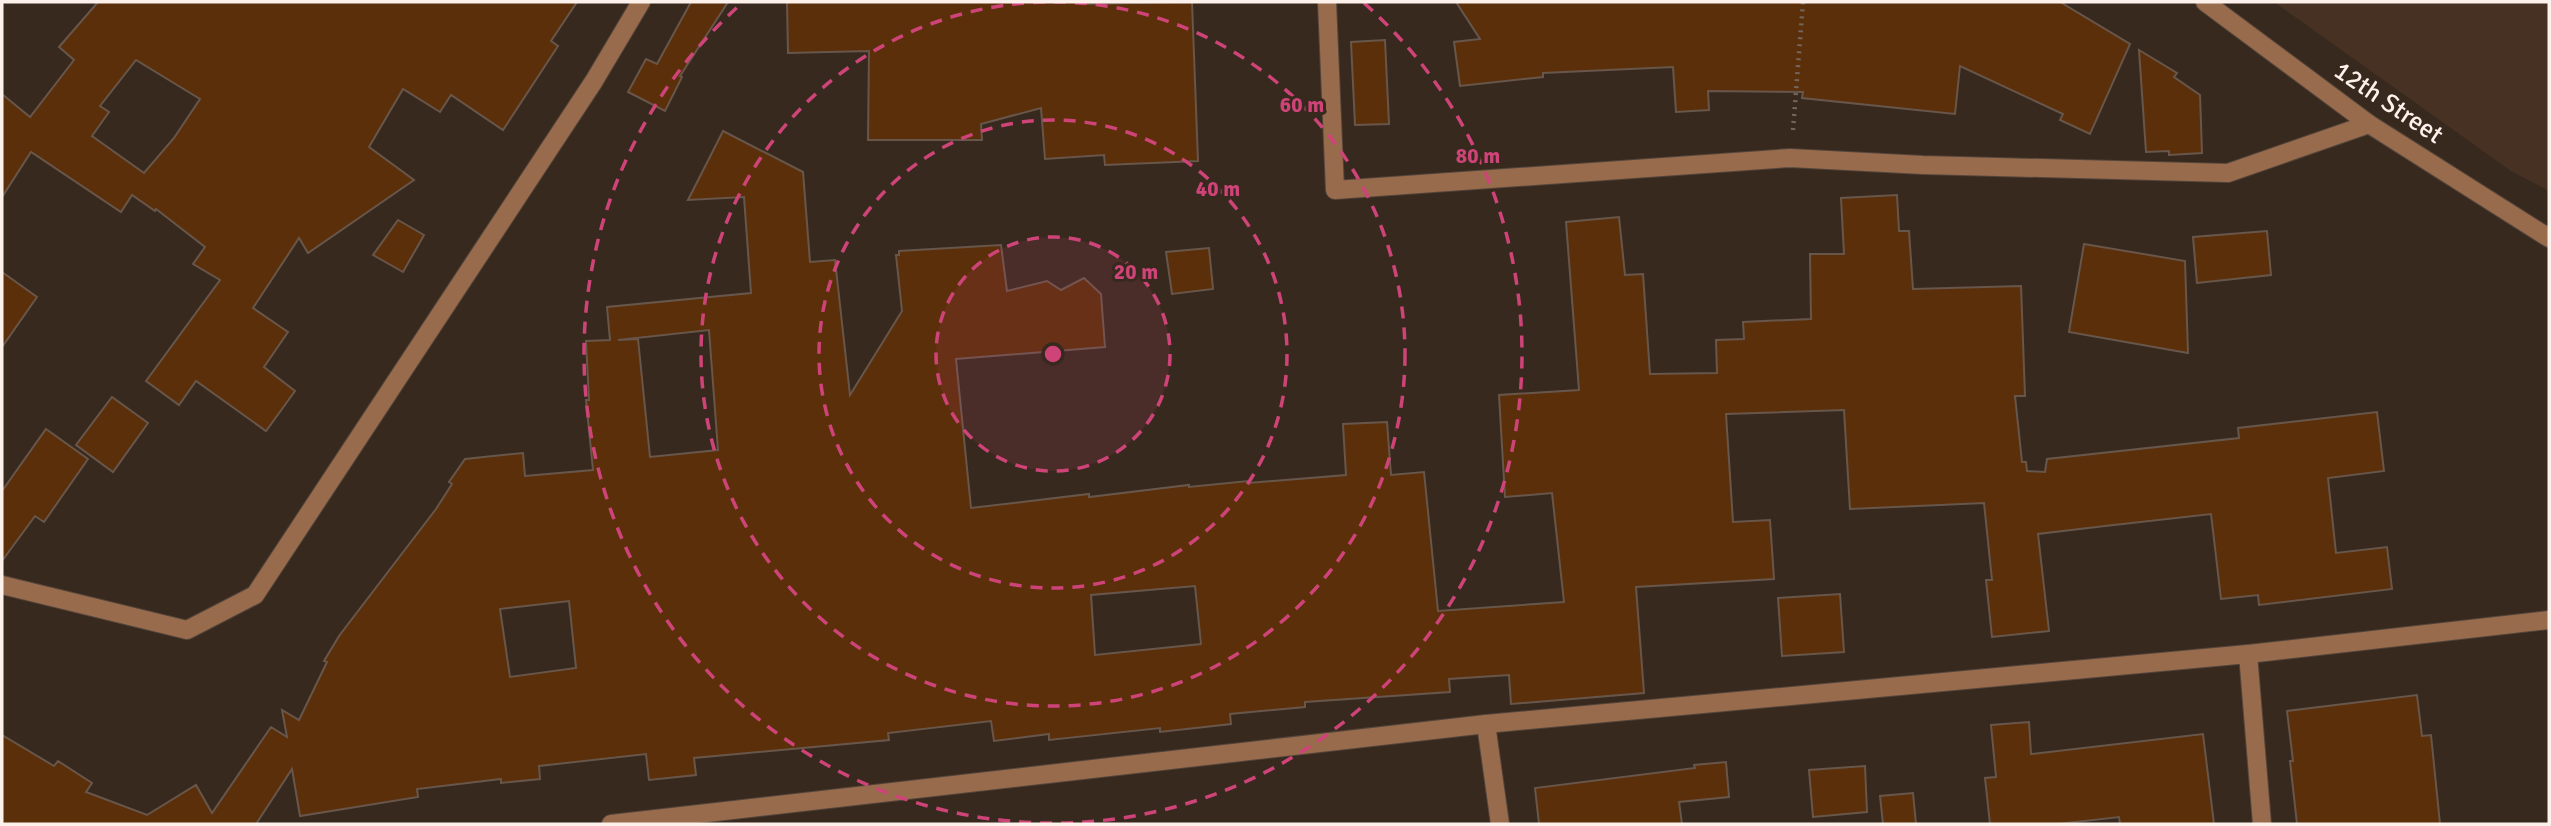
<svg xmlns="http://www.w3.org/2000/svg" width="2551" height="826" font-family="Signika,sans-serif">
<rect width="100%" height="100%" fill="#38291e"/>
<!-- built -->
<polygon fill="#463122" points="2274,2 2549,2 2549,191 2511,171"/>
<!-- building -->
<g fill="#5b2f0a" stroke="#68564a" stroke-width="2" fill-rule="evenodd">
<path d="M98,2H577L551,41L558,46L503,130L451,95L440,112L403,89L369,147L414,180L308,253L299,238L253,308L288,332L264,367L295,391L266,431L196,381L179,405L146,381L220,280L193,264L205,247L156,209L155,211L132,195L121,212L31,152L2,197V94L30,117L74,60L59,47ZM136,60L200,99L174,138L144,173L92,136L109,112L100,106Z"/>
<polygon points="691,2 728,2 680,76 682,77 665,111 628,92 646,59 657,64"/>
<polygon points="787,2 1082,2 1082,4 1192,2 1198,161 1105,165 1104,155 1045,159 1041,108 981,124 982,140 868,140 869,51 788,53"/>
<polygon points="1456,2 2060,2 2130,44 2090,134 2060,120 2063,114 1960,66 1955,114 1802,98 1803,92 1708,91 1709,110 1676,112 1673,67 1543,73 1543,77 1460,86 1454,42 1480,39"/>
<polygon points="1385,40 1389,124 1355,125 1351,42"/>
<polygon points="2139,50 2177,73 2174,77 2200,95 2202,153 2169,155 2169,151 2146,152"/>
<path d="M723,131L803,172L810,262L835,260L850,395L902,311L896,255H899V251L1001,245L1007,291L1047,281L1061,290L1084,278L1101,294L1105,347L956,359L971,508L1089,494V497L1189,485V487L1248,481V483L1346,475L1343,424L1387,422L1391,475L1424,472L1438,611L1564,602L1552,493L1505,497L1499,395L1579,390L1566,222L1619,217L1625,275L1643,274L1650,374L1717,373L1716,340L1744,339L1743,322L1811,319L1810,254H1844L1841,198L1897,195L1899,231H1909L1913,289L2021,286L2025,396H2015L2022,462H2026L2027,471L2045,472L2047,459L2239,438L2238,428L2377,412L2384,471L2328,478L2336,553L2387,547L2392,589L2259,605L2258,595L2221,599L2211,514L2105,526L2038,534L2049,631L1992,637L1986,580H1992L1984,503L1850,509L1844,410L1726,414L1733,522L1770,520L1774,579L1636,587L1644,693L1511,704L1509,675L1449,679L1450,692L1305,702V707L1230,714L1231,724L1160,732V728L1049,740V734L994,741L991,721L888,733L889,740L694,758L696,775L649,780L646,754L539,766L540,779L501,783V779L417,789L418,797L300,816L292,769L256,824H2V735L54,766L58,761L92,783L86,792L147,815L196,785L212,813L271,727L287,737L282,710L299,720L327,662L324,661L339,636L436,509L452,484L449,482L465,459L523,453L525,476L593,470L586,400H589L586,341L610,340L607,307L751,293L744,197L688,200ZM709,330L718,450L650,457L638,339L618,340ZM1195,586L1201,644L1095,655L1091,595ZM569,601L576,668L510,677L500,609Z"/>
<polygon points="398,220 424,235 403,272 373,255"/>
<polygon points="2267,231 2271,275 2197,283 2193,237"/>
<polygon points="2084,244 2185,261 2188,353 2069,332"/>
<polygon points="1209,248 1213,289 1172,294 1166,252"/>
<polygon points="2,272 37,297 2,347"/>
<polygon points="112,397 148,423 113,472 76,445"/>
<polygon points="46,429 88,459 44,522 35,516 2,561 2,491"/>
<polygon points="1840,594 1844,652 1782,656 1778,598"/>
<polygon points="2417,695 2422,736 2431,735 2440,824 2297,824 2290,761 2293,761 2287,711"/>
<polygon points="2029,722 2031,754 2203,734 2214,824 2120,824 2119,817 2058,824 1990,824 1985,778 1996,777 1991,725"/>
<polygon points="1726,762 1729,797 1679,802 1682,824 1539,824 1535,788 1695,768 1694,765"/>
<polygon points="1865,766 1867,812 1813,817 1809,770"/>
<polygon points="1913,793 1916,824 1883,824 1880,796"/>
</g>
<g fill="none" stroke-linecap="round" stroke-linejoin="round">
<!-- minor casing -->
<g stroke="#54453b" stroke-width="20">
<g id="minor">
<polyline points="1327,2 1335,190 1790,158 1923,165 2228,173 2369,124"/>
<polyline points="2205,2 2369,124 2549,238"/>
<polyline points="2,585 187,630 255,595 594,81 641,2"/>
<polyline points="2248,654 2262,824"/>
<polyline points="1486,724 1500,824"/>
<polyline points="611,824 1486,724 2248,654 2549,620"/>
</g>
</g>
<!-- path -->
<polyline stroke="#74665d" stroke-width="4.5" stroke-dasharray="2 5" stroke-linecap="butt" points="1793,130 1803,2"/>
<!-- minor -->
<use href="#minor" stroke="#986b4d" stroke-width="18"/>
</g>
<!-- distance rings -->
<circle cx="1053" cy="354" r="117" fill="#ce4478" fill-opacity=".12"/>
<g fill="none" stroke="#ce4478" stroke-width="3.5" stroke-dasharray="12 9">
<circle cx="1053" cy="354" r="117"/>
<circle cx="1053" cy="354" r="234"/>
<circle cx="1053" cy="354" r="352"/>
<path d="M1364 3A469 469 0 1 1 742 3"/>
</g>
<g text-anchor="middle" stroke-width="6" stroke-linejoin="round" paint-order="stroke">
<!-- street labels -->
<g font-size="26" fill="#fdf2eb" stroke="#38291e">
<text transform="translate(2389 102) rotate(34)" y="9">12th Street</text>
</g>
</g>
<circle cx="1053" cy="354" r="10" fill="#ce4478" stroke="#38291e" stroke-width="3.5"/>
<g font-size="21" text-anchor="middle" font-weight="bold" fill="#ce4478" stroke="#38291e" stroke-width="6" stroke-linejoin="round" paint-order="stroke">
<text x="1302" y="112">60 m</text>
<text x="1478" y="163">80 m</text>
<text x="1218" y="196">40 m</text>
<text x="1136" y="279">20 m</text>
</g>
<!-- border -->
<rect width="2551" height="826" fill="none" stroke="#fdf2eb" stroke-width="7"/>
</svg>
